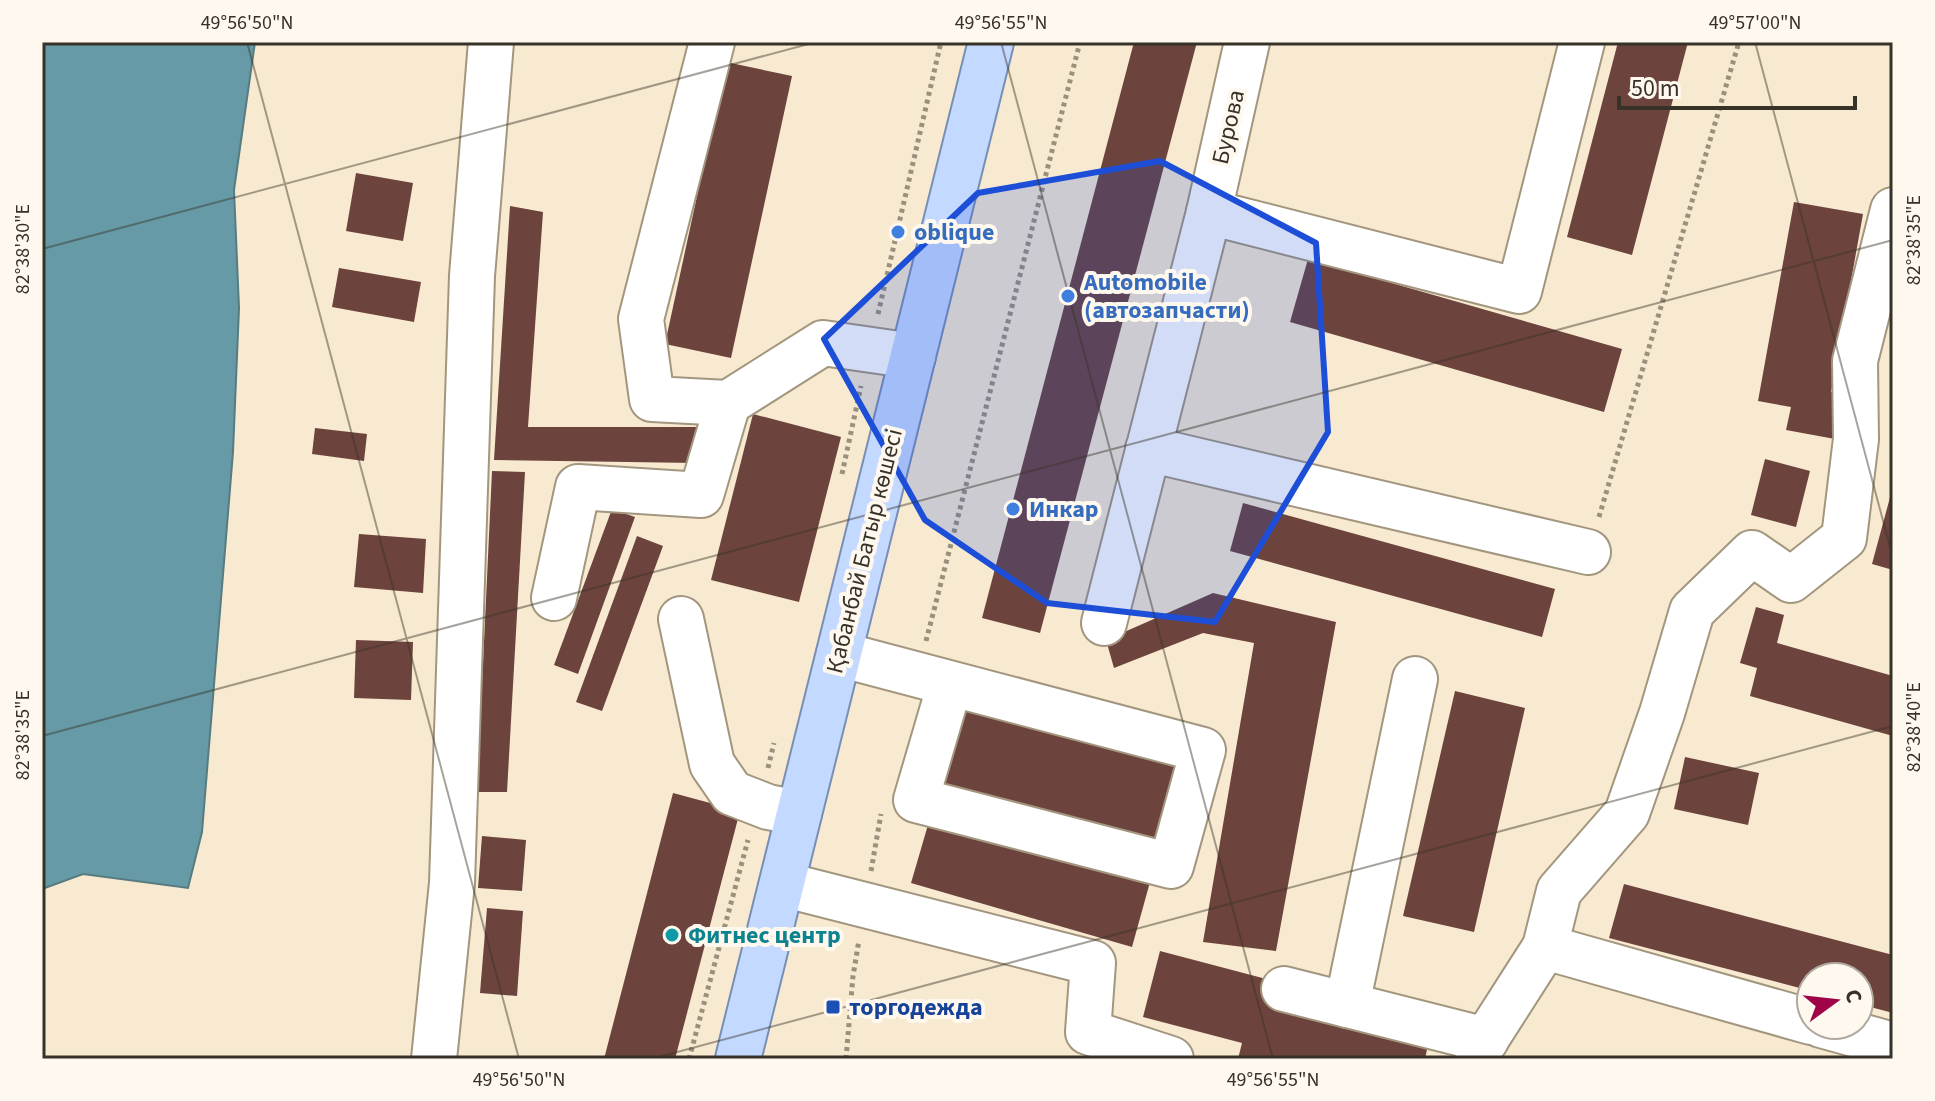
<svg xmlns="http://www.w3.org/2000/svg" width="1935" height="1101" font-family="'Source Sans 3',sans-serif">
<rect width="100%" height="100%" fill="#f8ead0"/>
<!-- water -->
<polygon fill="#669aa6" stroke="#587b80" stroke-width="2" points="42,42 255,42 234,190 239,308 233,452 202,832 188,888 83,874 42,889"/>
<!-- building -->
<g fill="#6c433d">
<polygon points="1134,42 1197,42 1040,633 982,618"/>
<polygon points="1618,42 1688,42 1632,255 1567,237"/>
<polygon points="726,62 792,76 731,358 665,344"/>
<polygon points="356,173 413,183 403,241 346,231"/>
<polygon points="1794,202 1863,214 1831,392 1844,394 1835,439 1786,430 1791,407 1758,401"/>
<polygon points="510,206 543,212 528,427 702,427 696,463 494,460"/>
<polygon points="1308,259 1622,349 1604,412 1290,322"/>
<polygon points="339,268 421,282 414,322 332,307"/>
<polygon points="753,414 841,437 799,602 711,580"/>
<polygon points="315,428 367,434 364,461 312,454"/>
<polygon points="1765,459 1810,471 1796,527 1751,515"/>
<polygon points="492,471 525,472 507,792 477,792"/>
<polygon points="1892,490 1893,490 1893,570 1872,564"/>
<polygon points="1243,503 1555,589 1542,637 1230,551"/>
<polygon points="612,509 635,517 578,674 554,665"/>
<polygon points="359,534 426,539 423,593 354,587"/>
<polygon points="637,536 663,546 602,711 576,702"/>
<polygon points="1213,593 1336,622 1276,951 1203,942 1254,643 1203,633 1114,668 1106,640"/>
<polygon points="1756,607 1784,615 1777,643 1893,676 1893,736 1750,696 1757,668 1740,663"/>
<polygon points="356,640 413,642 411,700 354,698"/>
<polygon points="1455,691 1525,708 1474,932 1403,916"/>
<polygon points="962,705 1184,762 1163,847 940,791"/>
<polygon points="1685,757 1759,773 1748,825 1674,809"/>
<polygon points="673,793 740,811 675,1059 604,1059"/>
<polygon points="930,818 1150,882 1132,947 911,883"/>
<polygon points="482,836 526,840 522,891 478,888"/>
<polygon points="1624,884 1893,955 1893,1013 1859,1004 1859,977 1811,977 1811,991 1609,938"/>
<polygon points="487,908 523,911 517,996 480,993"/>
<polygon points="1160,951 1270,980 1429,1040 1425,1059 1238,1059 1242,1043 1143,1017"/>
</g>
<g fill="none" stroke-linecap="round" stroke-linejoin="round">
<!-- minor casing -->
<g stroke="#a3967e" stroke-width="48">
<g id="minor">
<polyline points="712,42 641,319 652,399 728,403 823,343 913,356"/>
<polyline points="1209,212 1247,42"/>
<polyline points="1148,449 1588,552"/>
<polyline points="554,598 578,487 701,495 728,403"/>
<polyline points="681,619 712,764 732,793 768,807 799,813"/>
<polyline points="1104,623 1209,212 1519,291 1582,42"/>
<polyline points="839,654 1203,750 1171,866 916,800 950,684"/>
<polyline points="782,884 1093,963 1088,1032 1171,1059"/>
<polyline points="1545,947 1811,1022"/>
<polyline points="1284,989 1486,1040"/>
<polyline points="1347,1005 1415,679"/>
<polyline points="1821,1025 1893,1045"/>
<polyline points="434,1059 452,883 472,276 491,42"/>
<polyline points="1478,1059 1481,1047 1545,947 1559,891 1627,813 1662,713 1692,611 1752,553 1791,580 1844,538 1856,439 1855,361 1893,210"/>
</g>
</g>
<!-- major casing -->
<g stroke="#788eb4" stroke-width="48">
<polyline id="major" points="738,1059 991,42"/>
</g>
<!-- path -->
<g stroke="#9a907e" stroke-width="5" stroke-dasharray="4 4" stroke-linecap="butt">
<polyline points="878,314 941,42"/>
<polyline points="842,474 861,386"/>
<polyline points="1599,517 1739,42"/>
<polyline points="926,641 1080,42"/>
<polyline points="768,768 774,743"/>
<polyline points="871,871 881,814"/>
<polyline points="689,1059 748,840"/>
<polyline points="846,1059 853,976 859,940"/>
</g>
<!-- minor -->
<use href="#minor" stroke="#fff" stroke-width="44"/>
<!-- major -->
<use href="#major" stroke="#c3d9ff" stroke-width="44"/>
</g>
<!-- marked area -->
<path fill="#1d4ed8" fill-opacity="0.2" stroke="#1d4ed8" stroke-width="6" stroke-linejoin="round" d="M1160,161L1316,243L1328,432L1215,622L1047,603L925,520L824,339L978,193Z"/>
<!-- ticks -->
<path fill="none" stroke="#373228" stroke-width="2" stroke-opacity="0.45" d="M247,42L519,1059M1001,42L1273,1059M1755,42L1893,558M42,249L816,42M42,736L1893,240M651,1059L1893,726"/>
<!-- markers -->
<g fill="#3f7fe0" stroke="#fef8ee" stroke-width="3">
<circle cx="898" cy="232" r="8"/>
<circle cx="1068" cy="296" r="8"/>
<circle cx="1013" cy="509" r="8"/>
</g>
<circle fill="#0f9aa8" stroke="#fef8ee" stroke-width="3" cx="672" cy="935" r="8"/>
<rect fill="#1a4fb4" stroke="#fef8ee" stroke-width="3" x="825" y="999" width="16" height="16" rx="4"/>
<g text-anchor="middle" stroke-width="8" stroke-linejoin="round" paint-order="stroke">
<!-- street labels -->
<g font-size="24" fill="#373228" stroke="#fef8ee">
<text transform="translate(1228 127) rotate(-77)" y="8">Бурова</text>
<text transform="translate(864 551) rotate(-76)" y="8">Қабанбай Батыр көшесі</text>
</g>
<!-- shop labels -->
<g font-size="24" font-weight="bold" fill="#366cbe" stroke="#fef8ee" text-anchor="start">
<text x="914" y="240">oblique</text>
<text x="1084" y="290">Automobile<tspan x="1084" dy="28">(автозапчасти)</tspan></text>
<text x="1029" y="517">Инкар</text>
</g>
<!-- culture labels -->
<g font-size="24" font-weight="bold" fill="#0d838f" stroke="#fef8ee" text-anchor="start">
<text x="688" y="943">Фитнес центр</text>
</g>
<!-- transit labels -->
<g font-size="24" font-weight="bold" fill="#164399" stroke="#fef8ee" text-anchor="start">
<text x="849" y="1015">торгодежда</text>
</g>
</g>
<!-- border -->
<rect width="1935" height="1101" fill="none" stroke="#fef8ee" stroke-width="88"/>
<!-- north arrow -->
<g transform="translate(1835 1001) rotate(75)"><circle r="38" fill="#fef8ee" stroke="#aea99f" stroke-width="2"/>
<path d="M0-6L14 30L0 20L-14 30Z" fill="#9f0448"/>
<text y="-12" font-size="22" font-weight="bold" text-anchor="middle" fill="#373228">С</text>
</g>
<!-- scale -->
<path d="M1619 96v12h236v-12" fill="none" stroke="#373228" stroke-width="4"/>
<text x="1631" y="96" font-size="24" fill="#373228" stroke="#fef8ee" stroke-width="6" paint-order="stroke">50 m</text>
<rect x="44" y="44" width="1847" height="1013" fill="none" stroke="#373228" stroke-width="3"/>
<g font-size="20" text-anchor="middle" fill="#373228">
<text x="247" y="29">49°56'50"N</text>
<text x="1001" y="29">49°56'55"N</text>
<text x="1755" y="29">49°57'00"N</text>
<text transform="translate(1913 240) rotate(-90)" y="7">82°38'35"E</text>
<text transform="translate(22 249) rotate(-90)" y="7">82°38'30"E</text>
<text transform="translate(1913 727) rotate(-90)" y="7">82°38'40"E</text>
<text transform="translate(22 735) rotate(-90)" y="7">82°38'35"E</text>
<text x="519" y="1086">49°56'50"N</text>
<text x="1273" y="1086">49°56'55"N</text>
</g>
</svg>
